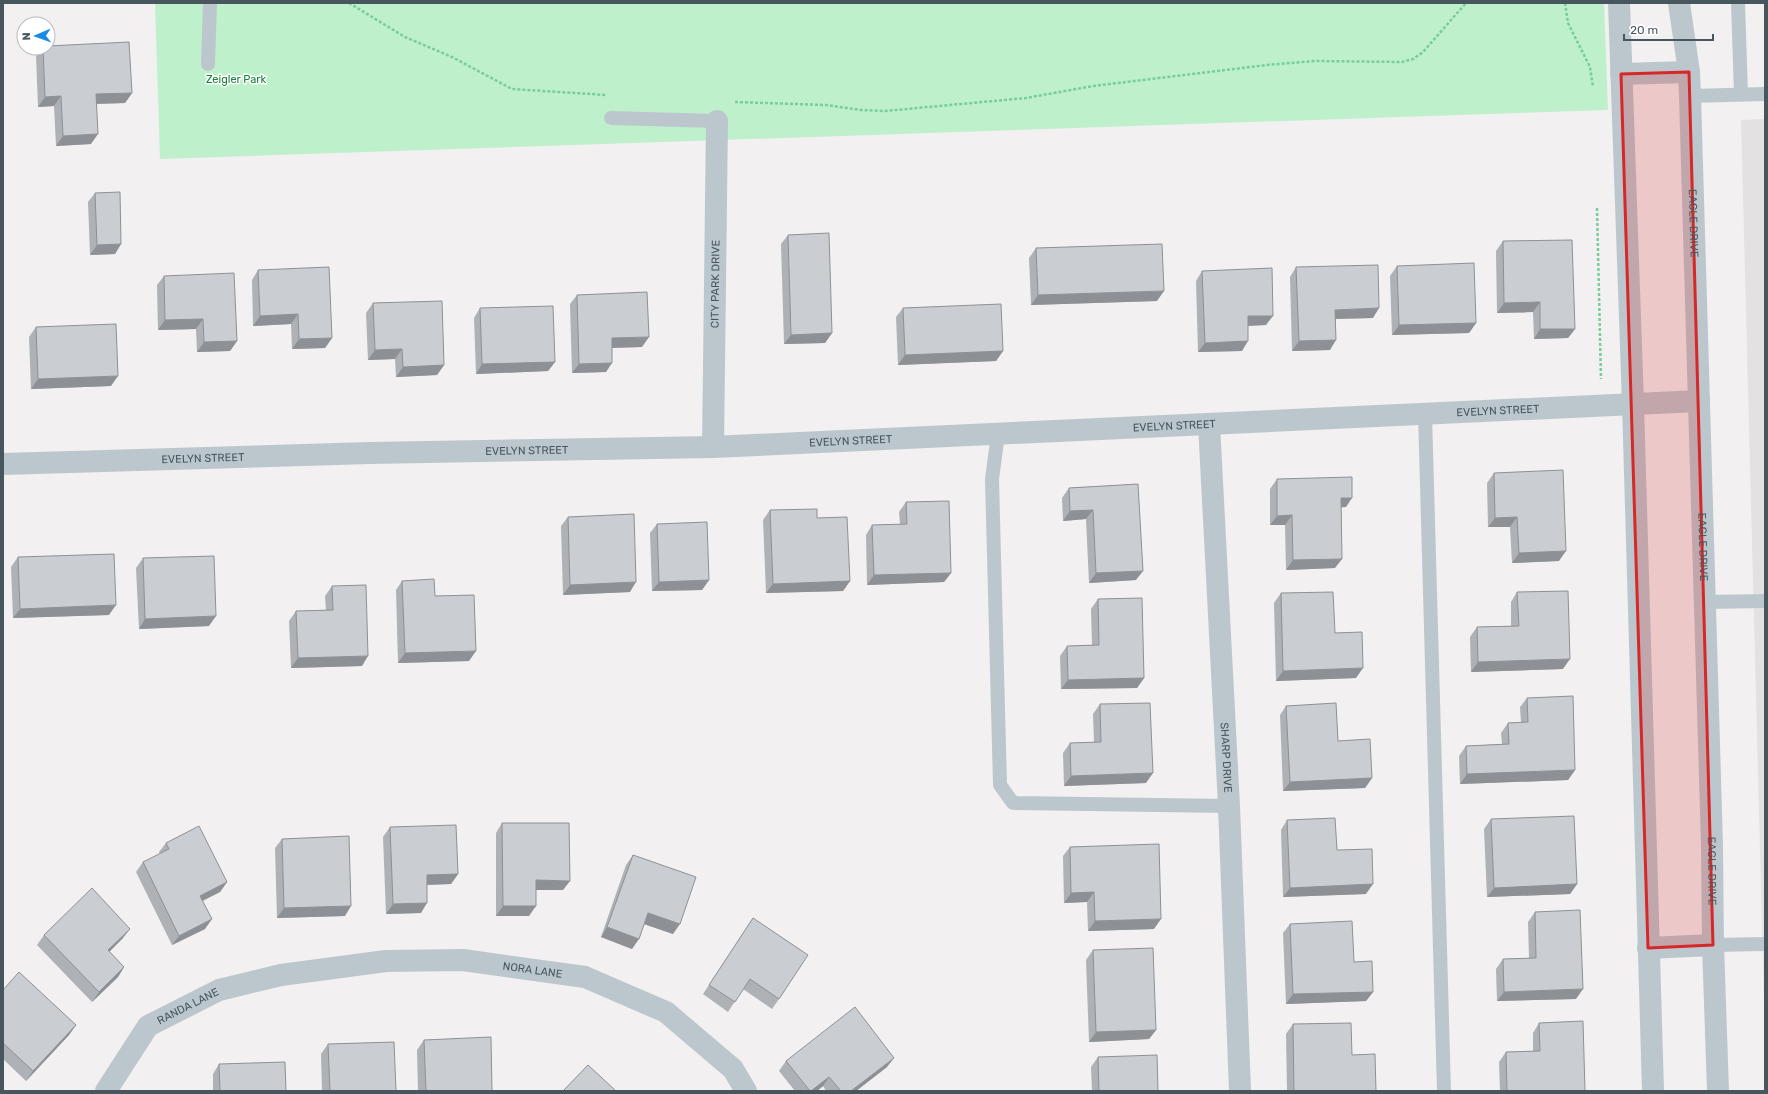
<svg xmlns="http://www.w3.org/2000/svg" width="1768" height="1094" font-family="Rubik,sans-serif">
<rect width="100%" height="100%" fill="#f3f0f1"/>
<!-- education -->
<polygon fill="#e4e1e3" points="1765,119 1765,1043 1741,120"/>
<!-- green -->
<polygon fill="#bff0cc" points="155,3 1604,3 1608,110 160,159"/>
<g fill="none" stroke-linecap="round" stroke-linejoin="round">
<!-- path -->
<g stroke="#77ce98" stroke-width="2.5" stroke-dasharray="3 2" stroke-linecap="butt">
<polyline points="349,3 405,37 452,57 512,89 606,95"/>
<polyline points="1565,3 1568,23 1590,67 1593,87"/>
<polyline points="735,102 826,105 861,110 885,111 1026,98 1093,86 1267,65 1314,61 1402,62 1413,59 1423,52 1466,3"/>
<polyline points="1597,208 1601,379"/>
</g>
<!-- service -->
<g stroke="#bcc7cd" stroke-width="14">
<polyline points="1738,3 1741,94"/>
<polyline points="208,64 210,3"/>
<polyline points="1690,96 1765,94"/>
<polyline points="611,118 717,121"/>
<polyline points="1425,414 1444,1091"/>
<polyline points="998,434 992,479 1000,785 1013,803 1229,806"/>
<polyline points="1705,602 1765,601"/>
<polyline points="1713,945 1765,944"/>
</g>
<!-- minor -->
<g stroke="#bcc7cd" stroke-width="22">
<path id="s1" d="M1209,424L1229,806L1240,1091"/>
<path id="s2" d="M713,447L717,121"/>
<path id="s3" d="M106,1091L148,1026L219,990L281,975L386,961L463,960L585,977L666,1012L733,1069L746,1091"/>
</g>
<!-- tertiary -->
<g stroke="#bcc7cd" stroke-width="22">
<polyline points="1619,3 1633,404 1653,1091"/>
<path id="s4" d="M1679,3L1689,72L1690,96L1712,846L1713,945L1718,1091"/>
<polyline points="1621,74 1689,72"/>
<path id="s5" d="M3,464L370,453L713,447L1699,401"/>
<polyline points="1648,948 1713,945"/>
</g>
</g>
<!-- wall -->
<g fill="#aeb1b5">
<polygon points="41,48 48,48 132,93 125,103 97,104 91,144 56,146 54,106 38,107 36,56"/>
<polygon points="95,193 121,244 115,254 90,255 88,202"/>
<polygon points="788,235 832,333 825,343 784,344 781,244"/>
<polygon points="1503,241 1575,329 1568,338 1534,339 1533,312 1497,313 1496,251"/>
<polygon points="1036,248 1157,301 1031,305 1029,258"/>
<polygon points="1397,266 1476,323 1469,333 1392,335 1390,276"/>
<polygon points="1296,267 1373,318 1336,319 1330,350 1292,351 1290,277"/>
<polygon points="258,270 332,338 325,348 292,349 291,324 253,326 252,280"/>
<polygon points="1202,271 1266,325 1248,326 1242,351 1198,352 1196,281"/>
<polygon points="164,276 237,341 230,351 197,352 196,329 158,330 157,285"/>
<polygon points="577,295 642,347 612,348 606,372 572,373 570,304"/>
<polygon points="373,303 444,365 437,375 396,377 395,359 368,360 366,313"/>
<polygon points="480,308 555,362 548,371 476,374 474,318"/>
<polygon points="903,308 1003,351 996,361 898,365 896,317"/>
<polygon points="36,327 111,386 31,389 29,337"/>
<polygon points="1494,473 1559,561 1512,563 1510,527 1488,527 1487,483"/>
<polygon points="1277,479 1346,507 1341,507 1335,568 1286,570 1285,525 1270,525 1270,489"/>
<polygon points="1138,484 1136,580 1089,583 1086,519 1063,521 1062,498 1069,488"/>
<polygon points="906,502 951,573 944,582 867,585 866,535 872,525 900,524 899,512"/>
<polygon points="770,510 817,518 850,581 843,591 766,593 763,520"/>
<polygon points="568,517 630,592 563,595 561,526"/>
<polygon points="657,524 709,580 702,590 652,591 650,533"/>
<polygon points="18,557 109,615 13,618 11,567"/>
<polygon points="143,558 209,626 139,629 136,568"/>
<polygon points="402,581 435,596 469,661 398,663 396,590"/>
<polygon points="332,586 362,666 291,668 289,621 296,611 326,610 325,596"/>
<polygon points="1517,592 1563,669 1471,672 1470,637 1477,627 1511,626 1511,602"/>
<polygon points="1281,593 1356,678 1276,681 1274,603"/>
<polygon points="1098,599 1144,678 1137,688 1061,689 1060,656 1067,646 1092,645 1091,609"/>
<polygon points="1527,698 1575,770 1568,780 1460,784 1459,756 1466,746 1502,744 1501,733 1508,723 1521,722 1520,707"/>
<polygon points="1100,704 1146,783 1064,786 1063,753 1070,743 1094,742 1093,714"/>
<polygon points="1286,706 1338,741 1372,778 1365,788 1283,791 1280,715"/>
<polygon points="1491,819 1577,884 1570,894 1487,897 1484,829"/>
<polygon points="1287,820 1337,850 1366,894 1283,897 1281,830"/>
<polygon points="502,823 563,890 536,890 529,916 496,916 496,833"/>
<polygon points="390,827 458,874 451,884 427,885 421,913 386,914 383,837"/>
<polygon points="282,839 345,916 277,918 275,848"/>
<polygon points="166,843 227,882 220,892 203,901 205,929 172,945 136,872 143,862 160,854 159,852"/>
<polygon points="1070,847 1154,929 1088,931 1087,902 1064,903 1063,856"/>
<polygon points="633,855 673,934 644,924 632,949 601,937 626,865"/>
<polygon points="1535,912 1576,999 1497,1001 1496,969 1503,959 1529,958 1528,922"/>
<polygon points="753,918 779,999 772,1009 743,989 728,1012 703,994"/>
<polygon points="1290,924 1354,962 1373,992 1366,1001 1286,1004 1283,933"/>
<polygon points="44,935 123,938 109,952 124,967 118,977 92,1002 37,945"/>
<polygon points="1093,950 1156,1030 1149,1039 1089,1042 1086,960"/>
<polygon points="3,990 76,1025 69,1035 26,1081 3,1059"/>
<polygon points="1539,1023 1585,1091 1500,1091 1499,1062 1506,1052 1533,1051 1533,1033"/>
<polygon points="1293,1024 1352,1055 1376,1091 1287,1091 1286,1034"/>
<polygon points="424,1040 492,1091 418,1091 417,1050"/>
<polygon points="328,1044 396,1091 322,1091 321,1054"/>
<polygon points="1098,1057 1158,1091 1092,1091 1091,1067"/>
<polygon points="786,1061 887,1067 856,1091 826,1091 823,1086 817,1091 795,1091 779,1071"/>
<polygon points="219,1064 286,1091 213,1091 213,1074"/>
</g>
<!-- shaded-wall -->
<g fill="#8d9094">
<polygon points="132,93 125,103 90,104 96,94"/>
<polygon points="61,96 54,106 38,107 45,97"/>
<polygon points="98,134 91,144 56,146 63,136"/>
<polygon points="121,244 115,254 90,255 97,245"/>
<polygon points="1164,291 1157,301 1031,305 1038,295"/>
<polygon points="1540,302 1533,312 1497,313 1504,303"/>
<polygon points="1379,308 1373,318 1329,319 1335,310"/>
<polygon points="298,314 291,324 253,326 260,316"/>
<polygon points="1248,316 1273,316 1266,325 1241,326"/>
<polygon points="203,319 196,329 158,330 165,320"/>
<polygon points="1476,323 1469,333 1392,335 1399,325"/>
<polygon points="1540,329 1575,329 1568,338 1534,339"/>
<polygon points="832,333 825,343 784,344 791,335"/>
<polygon points="649,337 642,347 605,348 612,338"/>
<polygon points="332,338 325,348 292,349 299,339"/>
<polygon points="1336,340 1330,350 1292,351 1299,341"/>
<polygon points="237,341 230,351 197,352 204,342"/>
<polygon points="1248,341 1242,351 1198,352 1205,343"/>
<polygon points="402,349 395,359 368,360 375,350"/>
<polygon points="1003,351 996,361 898,365 905,355"/>
<polygon points="555,362 548,371 476,374 482,364"/>
<polygon points="612,363 606,372 572,373 579,364"/>
<polygon points="444,365 437,375 396,377 403,367"/>
<polygon points="118,376 111,386 31,389 38,379"/>
<polygon points="1341,498 1352,498 1346,507 1334,508"/>
<polygon points="1093,510 1086,519 1063,521 1070,511"/>
<polygon points="1292,515 1285,525 1270,525 1277,516"/>
<polygon points="1517,517 1510,527 1488,527 1495,518"/>
<polygon points="1566,551 1559,561 1512,563 1519,553"/>
<polygon points="1342,559 1335,568 1286,570 1293,560"/>
<polygon points="1143,571 1136,580 1089,583 1096,573"/>
<polygon points="951,573 944,582 867,585 874,575"/>
<polygon points="709,580 702,590 652,591 659,582"/>
<polygon points="850,581 843,591 766,593 773,584"/>
<polygon points="636,582 630,592 563,595 570,585"/>
<polygon points="116,605 109,615 13,618 20,609"/>
<polygon points="216,616 209,626 139,629 145,619"/>
<polygon points="476,651 469,661 398,663 405,653"/>
<polygon points="368,656 362,666 291,668 298,658"/>
<polygon points="1570,659 1563,669 1471,672 1478,662"/>
<polygon points="1363,668 1356,678 1276,681 1283,671"/>
<polygon points="1144,678 1137,688 1061,689 1068,680"/>
<polygon points="1575,770 1568,780 1460,784 1467,774"/>
<polygon points="1153,773 1146,783 1064,786 1071,776"/>
<polygon points="1372,778 1365,788 1283,791 1290,782"/>
<polygon points="458,874 451,884 420,885 427,875"/>
<polygon points="536,880 570,881 563,890 529,890"/>
<polygon points="227,882 220,892 193,905 200,896"/>
<polygon points="1373,884 1366,894 1283,897 1290,888"/>
<polygon points="1577,884 1570,894 1487,897 1494,888"/>
<polygon points="1094,892 1087,902 1064,903 1071,893"/>
<polygon points="427,903 421,913 386,914 393,904"/>
<polygon points="351,906 345,916 277,918 284,908"/>
<polygon points="503,906 536,906 529,916 496,916"/>
<polygon points="648,913 680,924 673,934 641,923"/>
<polygon points="212,919 205,929 172,945 179,936"/>
<polygon points="1161,919 1154,929 1088,931 1095,921"/>
<polygon points="607,927 639,939 632,949 601,937"/>
<polygon points="130,929 123,938 101,960 108,950"/>
<polygon points="124,967 118,977 92,1002 99,992"/>
<polygon points="1583,989 1576,999 1497,1001 1504,992"/>
<polygon points="1373,992 1366,1001 1286,1004 1293,994"/>
<polygon points="76,1025 69,1035 26,1081 33,1071"/>
<polygon points="1156,1030 1149,1039 1089,1042 1096,1032"/>
<polygon points="894,1058 887,1067 856,1091 851,1091"/>
<polygon points="829,1077 823,1086 817,1091 811,1091"/>
</g>
<!-- building -->
<g fill="#caced3" stroke="#8d9094">
<polygon points="129,42 132,93 96,94 98,134 63,136 61,96 45,97 43,48 48,48 48,46"/>
<polygon points="120,192 121,244 97,245 95,193"/>
<polygon points="829,233 832,333 791,335 788,235"/>
<polygon points="1572,240 1575,329 1540,329 1540,302 1504,303 1503,241"/>
<polygon points="1162,244 1164,291 1038,295 1036,248"/>
<polygon points="1474,263 1476,323 1399,325 1397,266"/>
<polygon points="1378,265 1379,308 1335,310 1336,340 1299,341 1296,267"/>
<polygon points="329,267 332,338 299,339 298,314 260,316 258,270"/>
<polygon points="1272,268 1273,316 1248,316 1248,341 1205,343 1202,271"/>
<polygon points="234,273 237,341 204,342 203,319 165,320 164,276"/>
<polygon points="647,292 649,337 612,338 612,363 579,364 577,295"/>
<polygon points="442,301 444,365 403,367 402,349 375,350 373,303"/>
<polygon points="1001,304 1003,351 905,355 903,308"/>
<polygon points="553,306 555,362 482,364 480,308"/>
<polygon points="116,324 118,376 38,379 36,327"/>
<polygon points="1563,470 1566,551 1519,553 1517,517 1495,518 1494,473"/>
<polygon points="1352,477 1352,498 1341,498 1342,559 1293,560 1292,515 1277,516 1277,479"/>
<polygon points="1138,484 1143,571 1096,573 1093,510 1070,511 1069,488"/>
<polygon points="949,501 951,573 874,575 872,525 907,524 906,502"/>
<polygon points="817,509 817,518 847,517 850,581 773,584 770,510"/>
<polygon points="634,514 636,582 570,585 568,517"/>
<polygon points="707,522 709,580 659,582 657,524"/>
<polygon points="114,554 116,605 20,609 18,557"/>
<polygon points="214,556 216,616 145,619 143,558"/>
<polygon points="434,579 435,596 474,595 476,651 405,653 402,581"/>
<polygon points="366,585 368,656 298,658 296,611 333,610 332,586"/>
<polygon points="1568,591 1570,659 1478,662 1477,627 1519,626 1517,592"/>
<polygon points="1333,592 1335,633 1362,632 1363,668 1283,671 1281,593"/>
<polygon points="1142,598 1144,678 1068,680 1067,646 1099,645 1098,599"/>
<polygon points="1573,696 1575,770 1467,774 1466,746 1509,744 1508,723 1528,722 1527,698"/>
<polygon points="1150,703 1153,773 1071,776 1070,743 1101,742 1100,704"/>
<polygon points="1336,703 1338,741 1370,739 1372,778 1290,782 1286,706"/>
<polygon points="1574,816 1577,884 1494,888 1491,819"/>
<polygon points="1335,818 1337,850 1372,849 1373,884 1290,888 1287,820"/>
<polygon points="502,823 569,823 570,881 536,880 536,906 503,906"/>
<polygon points="456,825 458,874 427,875 427,903 393,904 390,827"/>
<polygon points="199,826 227,882 200,896 212,919 179,936 143,862 169,849 166,843"/>
<polygon points="349,836 351,906 284,908 282,839"/>
<polygon points="1159,844 1161,919 1095,921 1094,892 1071,893 1070,847"/>
<polygon points="633,855 696,877 680,924 648,913 639,939 607,927"/>
<polygon points="92,888 130,929 108,950 124,967 99,992 44,935"/>
<polygon points="1580,910 1583,989 1504,992 1503,959 1536,958 1535,912"/>
<polygon points="753,918 808,955 779,999 750,979 735,1002 709,985"/>
<polygon points="1352,921 1354,962 1372,961 1373,992 1293,994 1290,924"/>
<polygon points="1153,948 1156,1030 1096,1032 1093,950"/>
<polygon points="19,972 76,1025 33,1071 3,1043 3,990"/>
<polygon points="855,1007 894,1058 851,1091 841,1091 829,1077 811,1091 810,1091 786,1061"/>
<polygon points="1583,1021 1585,1091 1507,1091 1506,1052 1540,1051 1539,1023"/>
<polygon points="1351,1023 1352,1055 1375,1054 1376,1091 1294,1091 1293,1024"/>
<polygon points="491,1037 492,1091 426,1091 424,1040"/>
<polygon points="394,1042 396,1091 330,1091 328,1044"/>
<polygon points="1157,1055 1158,1091 1099,1091 1098,1057"/>
<polygon points="285,1062 286,1091 220,1091 219,1064"/>
<polygon points="588,1065 616,1091 563,1091"/>
</g>
<!-- marked area -->
<path fill="#d62828" fill-opacity="0.2" stroke="#d62828" stroke-width="3" stroke-linejoin="round" d="M1689,72L1713,945L1648,948L1621,74Z"/>
<g text-anchor="middle" stroke-width="3" stroke-linejoin="round" paint-order="stroke">
<!-- park labels -->
<g font-size="11" fill="#17813f" stroke="#fff">
<text x="236" y="83">Zeigler Park</text>
</g>
<!-- street labels -->
<g font-size="11" fill="#48565e" stroke="#fff">
<text dy="4" stroke="none"><textPath href="#s4" startOffset="221">EAGLE DRIVE</textPath></text>
<text dy="4" stroke="none"><textPath href="#s2" startOffset="163">CITY PARK DRIVE</textPath></text>
<text dy="4" stroke="none"><textPath href="#s5" startOffset="1496">EVELYN STREET</textPath></text>
<text dy="4" stroke="none"><textPath href="#s5" startOffset="1172">EVELYN STREET</textPath></text>
<text dy="4" stroke="none"><textPath href="#s5" startOffset="848">EVELYN STREET</textPath></text>
<text dy="4" stroke="none"><textPath href="#s5" startOffset="524">EVELYN STREET</textPath></text>
<text dy="4" stroke="none"><textPath href="#s5" startOffset="200">EVELYN STREET</textPath></text>
<text dy="4" stroke="none"><textPath href="#s4" startOffset="545">EAGLE DRIVE</textPath></text>
<text dy="4" stroke="none"><textPath href="#s1" startOffset="334">SHARP DRIVE</textPath></text>
<text dy="4" stroke="none"><textPath href="#s4" startOffset="869">EAGLE DRIVE</textPath></text>
<text dy="4" stroke="none"><textPath href="#s3" startOffset="474">NORA LANE</textPath></text>
<text dy="4" stroke="none"><textPath href="#s3" startOffset="122">RANDA LANE</textPath></text>
</g>
</g>
<!-- border -->
<rect width="1768" height="1094" fill="none" stroke="#48565e" stroke-width="8"/>
<!-- north arrow -->
<g transform="translate(36 36) rotate(268)"><circle r="19" fill="#ffffff" stroke="#b6bbbf"/>
<path d="M0-3L7 15L0 10L-7 15Z" fill="#198be4"/>
<text y="-6" font-size="11" font-weight="bold" text-anchor="middle" fill="#48565e">N</text>
</g>
<!-- scale -->
<path d="M1624 34v6h89v-6" fill="none" stroke="#48565e" stroke-width="2"/>
<text x="1630" y="34" font-size="12" fill="#48565e" stroke="#ffffff" stroke-width="3" paint-order="stroke">20 m</text>
</svg>
